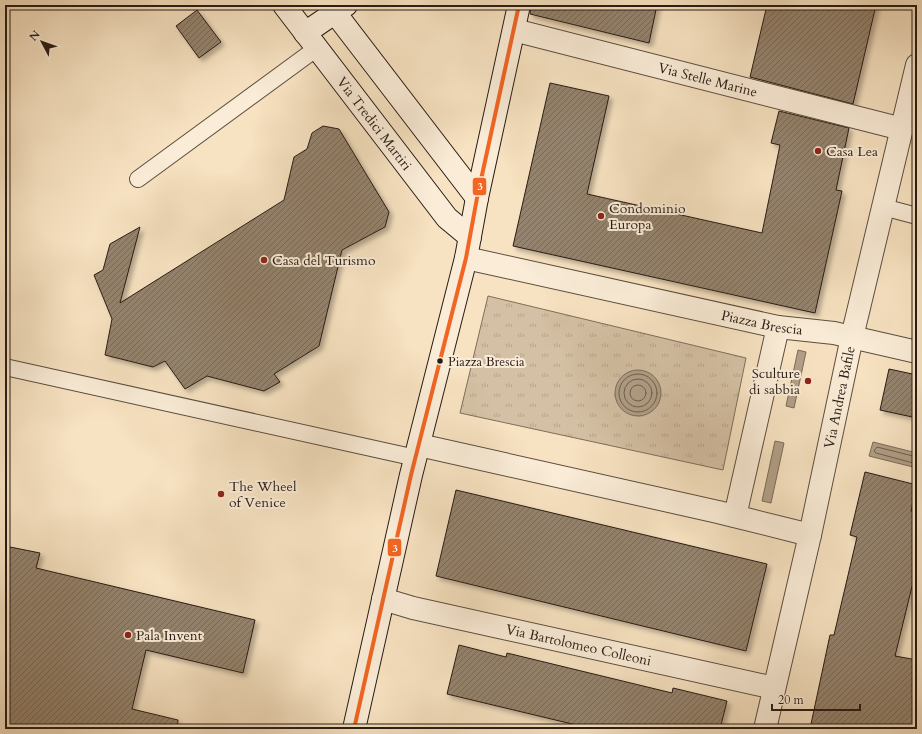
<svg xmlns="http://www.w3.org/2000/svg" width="922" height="734" font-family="Cardo,serif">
<defs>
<pattern id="park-tufts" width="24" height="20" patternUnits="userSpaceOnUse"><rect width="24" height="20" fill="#d4c0a4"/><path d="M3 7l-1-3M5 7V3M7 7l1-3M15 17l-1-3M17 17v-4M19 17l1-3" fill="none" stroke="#b6a48c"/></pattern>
<pattern id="building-hatch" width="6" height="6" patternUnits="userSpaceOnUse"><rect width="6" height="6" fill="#94836e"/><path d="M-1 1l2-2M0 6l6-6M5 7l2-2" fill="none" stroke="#796a59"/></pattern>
<filter id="shadow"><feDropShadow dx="3.5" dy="3.5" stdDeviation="2" flood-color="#0004"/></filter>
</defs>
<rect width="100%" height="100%" fill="#f7e2c1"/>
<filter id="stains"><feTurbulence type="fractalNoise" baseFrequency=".005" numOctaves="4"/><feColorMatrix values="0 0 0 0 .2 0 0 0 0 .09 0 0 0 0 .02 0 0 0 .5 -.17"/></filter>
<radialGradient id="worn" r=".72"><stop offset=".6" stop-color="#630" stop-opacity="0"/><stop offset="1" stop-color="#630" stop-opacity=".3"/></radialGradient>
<!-- park -->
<polygon fill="url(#park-tufts)" stroke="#7e6e5c" points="488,296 746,358 723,470 460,413"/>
<!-- water -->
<g fill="#b19f87" stroke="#7a6b59">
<polygon points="798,350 806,352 794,408 786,406"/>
<circle cx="638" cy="393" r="23"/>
<polygon points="775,441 784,443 771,503 762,501"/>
<polygon points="873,442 917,453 917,468 869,456"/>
</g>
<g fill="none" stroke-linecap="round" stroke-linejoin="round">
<!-- shore -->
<g stroke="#6c5e4e" stroke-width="1">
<circle cx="638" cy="393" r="19"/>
<circle cx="638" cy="393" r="14"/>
<circle cx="638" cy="393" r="8"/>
<polyline points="917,457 877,447 874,451 876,453 917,464"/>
</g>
</g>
<!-- building -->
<g fill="url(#building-hatch)" stroke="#281c15" filter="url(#shadow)">
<polygon points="531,5 657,5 649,43 530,14"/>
<polygon points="767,5 876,5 853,104 750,77"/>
<polygon points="197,10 221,42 199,58 176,26"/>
<polygon points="550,83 609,96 587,194 762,233 780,145 771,143 779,111 849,128 836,190 842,191 815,313 513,246"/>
<polygon points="323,126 339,129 389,212 385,227 342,250 319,346 274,374 280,382 264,391 207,376 185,389 165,361 153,367 105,355 112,319 94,275 103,270 110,244 140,227 120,303 284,200 294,157 307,149 312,133"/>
<polygon points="889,369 917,375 917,418 880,410"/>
<polygon points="865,472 917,485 911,511 917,512 917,566 895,656 917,660 917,729 832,729 811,724 830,635 834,635 857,537 850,535"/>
<polygon points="456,490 767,564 746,651 436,576"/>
<polygon points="10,547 40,553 36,568 255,620 243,673 146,650 132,709 178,720 177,729 5,729 5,569"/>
<polygon points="459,645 506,657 507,653 672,693 673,688 727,701 720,729 593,729 447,694"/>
</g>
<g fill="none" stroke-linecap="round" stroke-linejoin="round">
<!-- lane casing -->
<g stroke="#5c4e40" stroke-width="18">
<g id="lane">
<polyline points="138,179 317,48"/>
<polyline points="883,207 917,216"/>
<polyline points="5,367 416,458"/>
</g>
</g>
<!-- street casing -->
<g stroke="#5c4e40" stroke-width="24">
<g id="street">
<path id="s1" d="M514,30L902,129"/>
<path id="s2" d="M466,258L778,327L834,333L917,352"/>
<polyline points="419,445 718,512 810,535"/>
<polyline points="735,516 778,327"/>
<path id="s3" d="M383,599L413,608L774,688"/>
<path id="s4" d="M765,729L810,535L852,337L917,65"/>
</g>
</g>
<!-- secondary casing -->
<g stroke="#281c15" stroke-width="24">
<g id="secondary">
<path id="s5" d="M284,5L447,218L470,237"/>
<polyline points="329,5 477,198"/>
<polyline points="305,33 346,5"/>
<polyline points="354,729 411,475 466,258 477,198 519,5"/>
</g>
</g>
<!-- lane -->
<use href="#lane" stroke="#faecd7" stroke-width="16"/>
<!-- street -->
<use href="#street" stroke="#faecd7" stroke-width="22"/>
<!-- secondary -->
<use href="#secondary" stroke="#faecd7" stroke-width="22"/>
<!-- bus-1 casing -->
<g stroke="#faecd7" stroke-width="7">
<polyline id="bus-1" points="354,729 411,475 466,258 477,198 519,5"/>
</g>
<!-- bus-1 -->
<use href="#bus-1" stroke="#f26522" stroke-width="4"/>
</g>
<!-- markers -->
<g fill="#8f2418" stroke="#faecd7" stroke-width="1.5">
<circle cx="818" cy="151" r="4"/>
<circle cx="601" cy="216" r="4"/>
<circle cx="264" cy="260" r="4"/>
<circle cx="808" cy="381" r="4"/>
<circle cx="221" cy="494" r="4"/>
<circle cx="128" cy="635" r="4"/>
</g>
<circle fill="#281c15" stroke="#faecd7" stroke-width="1.5" cx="440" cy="361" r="3.5"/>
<g text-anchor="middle" stroke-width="4" stroke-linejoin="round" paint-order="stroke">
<!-- bus labels -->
<g font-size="13" fill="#281c15" stroke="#faecd7" text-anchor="start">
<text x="448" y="366">Piazza Brescia</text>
</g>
<!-- street labels -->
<g font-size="14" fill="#281c15" stroke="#faecd7">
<text dy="5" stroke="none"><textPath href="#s1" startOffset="200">Via Stelle Marine</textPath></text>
<text dy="5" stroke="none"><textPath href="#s5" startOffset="149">Via Tredici Martiri</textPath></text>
<text dy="5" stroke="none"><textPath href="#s2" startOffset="303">Piazza Brescia</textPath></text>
<text dy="5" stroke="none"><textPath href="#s4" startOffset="340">Via Andrea Bafile</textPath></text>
<text dy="5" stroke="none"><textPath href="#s3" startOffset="201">Via Bartolomeo Colleoni</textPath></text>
</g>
<!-- poi labels -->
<g font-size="14" fill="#281c15" stroke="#faecd7" text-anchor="start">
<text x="826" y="156">Casa Lea</text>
<text x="609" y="213">Condominio<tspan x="609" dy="16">Europa</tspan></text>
<text x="272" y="265">Casa del Turismo</text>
<text x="800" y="378" text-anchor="end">Sculture<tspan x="800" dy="16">di sabbia</tspan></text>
<text x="229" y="491">The Wheel<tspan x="229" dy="16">of Venice</tspan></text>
<text x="136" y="640">Pala Invent</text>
</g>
</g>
<g stroke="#faecd7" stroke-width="1.5">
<rect x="472" y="177" width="15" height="19" rx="4" fill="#f26522"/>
<rect x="387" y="538" width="15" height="19" rx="4" fill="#f26522"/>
</g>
<g font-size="11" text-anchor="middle" font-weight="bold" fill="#fff">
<text x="480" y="190">3</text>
<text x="395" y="552">3</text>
</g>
<!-- margin -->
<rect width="922" height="734" fill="none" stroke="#f7e2c1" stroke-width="20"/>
<rect x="6" y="6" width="910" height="722" fill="none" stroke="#281c15" stroke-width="2"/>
<rect x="10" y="10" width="902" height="714" fill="none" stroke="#281c15"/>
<!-- north arrow -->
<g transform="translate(42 42) rotate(311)" stroke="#faecd7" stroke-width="3" paint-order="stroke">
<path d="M0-3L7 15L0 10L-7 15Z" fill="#281c15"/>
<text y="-6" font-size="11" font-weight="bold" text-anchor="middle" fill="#281c15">N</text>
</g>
<!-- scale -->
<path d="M772 704v6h88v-6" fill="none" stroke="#281c15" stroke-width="2"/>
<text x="778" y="704" font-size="12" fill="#281c15" stroke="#faecd7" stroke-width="3" paint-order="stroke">20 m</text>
<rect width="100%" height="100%" filter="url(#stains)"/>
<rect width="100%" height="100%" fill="url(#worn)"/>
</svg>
